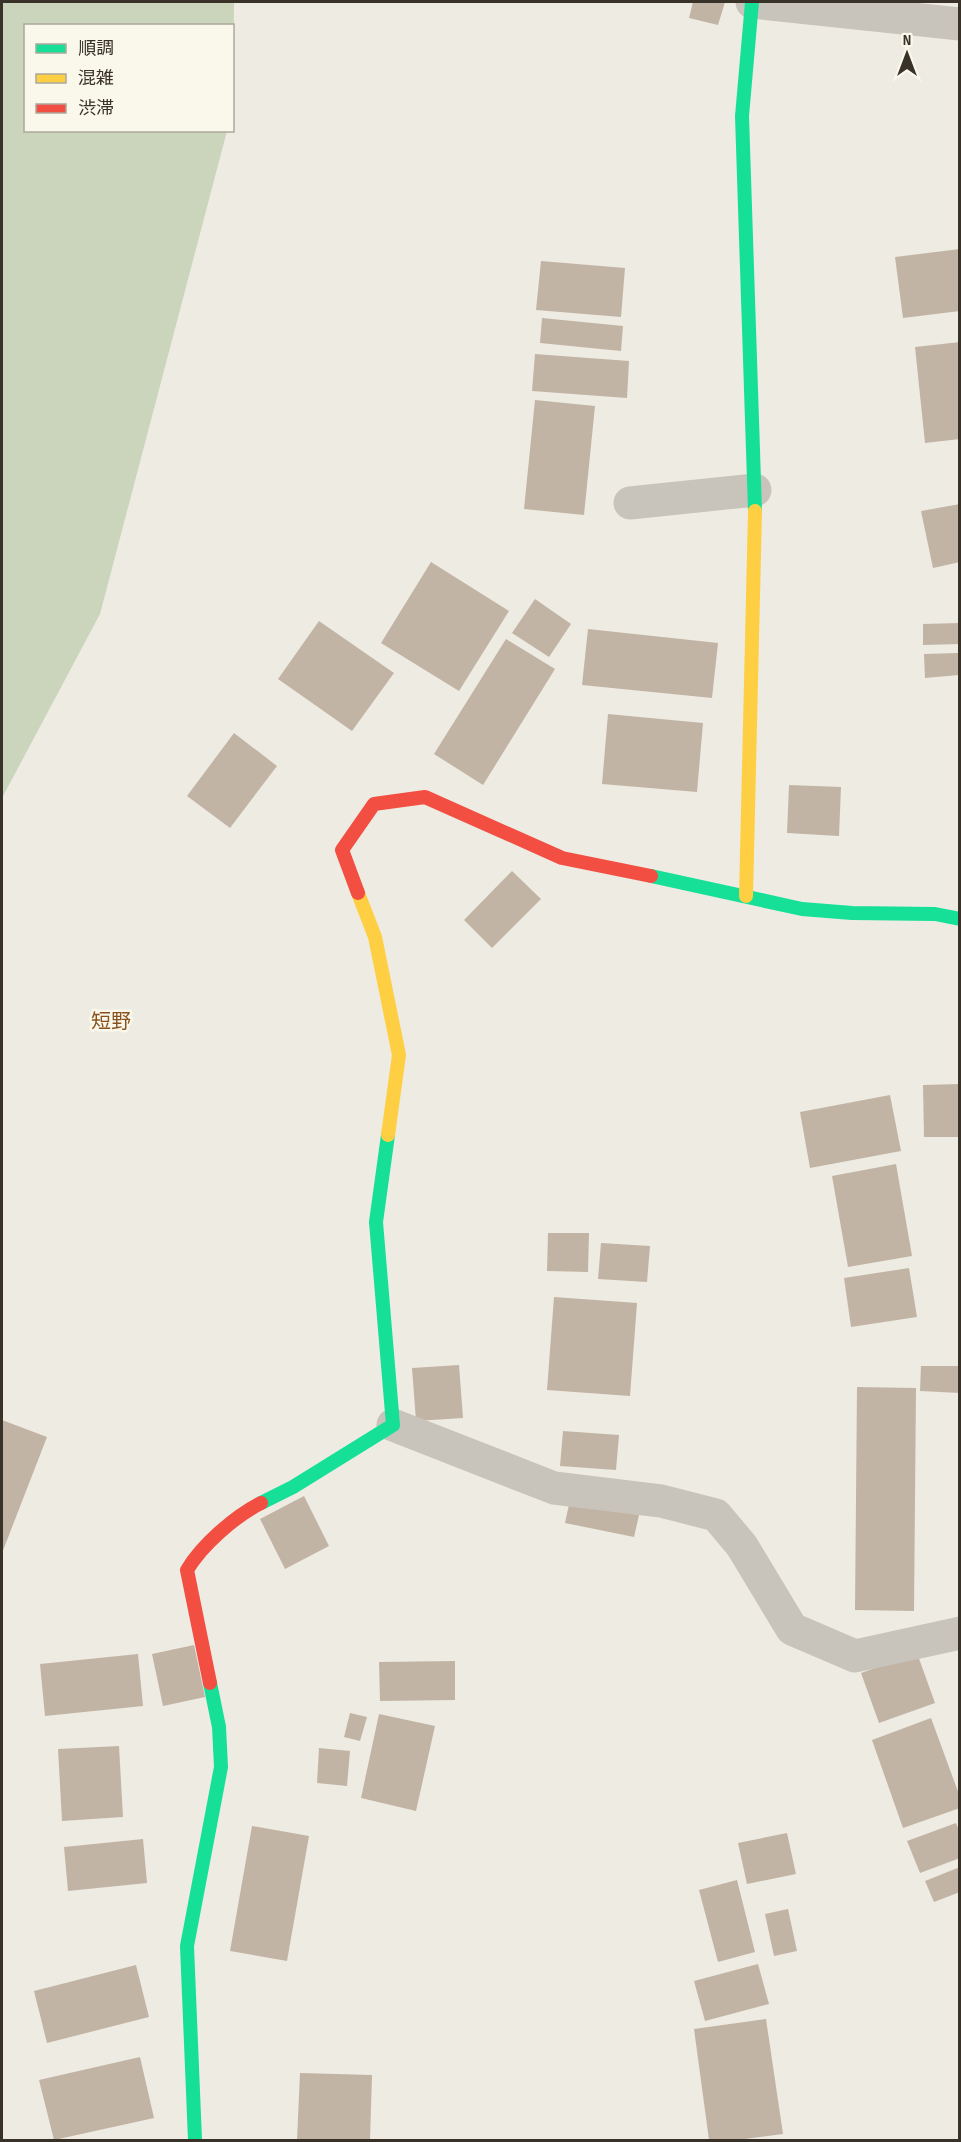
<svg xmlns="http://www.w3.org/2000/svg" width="961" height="2142" font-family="'Sofia Sans Condensed','Noto Sans JP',sans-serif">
<rect width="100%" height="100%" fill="#eeebe3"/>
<!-- green -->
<polygon fill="#cad5bc" points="2,2 234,2 233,111 232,26 26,26 26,130 227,131 100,614 2,798"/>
<!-- building -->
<g fill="#c2b4a4">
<polygon points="693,2 725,2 718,25 689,18"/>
<polygon points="960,249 960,311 903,318 895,257"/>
<polygon points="541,261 625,268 621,317 536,310"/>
<polygon points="542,318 623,326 621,351 540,343"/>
<polygon points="960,342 960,439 925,443 915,347"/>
<polygon points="535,354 629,361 627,398 532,391"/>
<polygon points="535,400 595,406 584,515 524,509"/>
<polygon points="960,504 960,562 933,568 921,511"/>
<polygon points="431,562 509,611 459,691 381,643"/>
<polygon points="535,599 571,624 549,657 512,633"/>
<polygon points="319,621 394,673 352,731 278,679"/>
<polygon points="960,623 960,644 923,645 923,624"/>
<polygon points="588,629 718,643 712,698 582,685"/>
<polygon points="506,639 555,669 483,785 434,754"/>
<polygon points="958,653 959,675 925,678 924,654"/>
<polygon points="608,714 703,723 697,792 602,784"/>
<polygon points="234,733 277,766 230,828 187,796"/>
<polygon points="789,785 841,787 839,836 787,833"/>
<polygon points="512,871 541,899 492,948 464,920"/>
<polygon points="959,1084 960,1137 924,1137 923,1085"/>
<polygon points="890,1095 901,1151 810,1168 800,1112"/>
<polygon points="896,1164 912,1256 848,1267 832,1176"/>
<polygon points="548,1233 589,1233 588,1272 547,1271"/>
<polygon points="601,1243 650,1246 647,1282 598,1279"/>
<polygon points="909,1268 917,1317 851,1327 844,1278"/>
<polygon points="554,1297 637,1303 630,1396 547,1390"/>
<polygon points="459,1365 463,1418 416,1421 412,1368"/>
<polygon points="921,1366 960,1366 960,1393 920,1391"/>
<polygon points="857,1387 916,1388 914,1611 855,1610"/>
<polygon points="2,1420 47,1437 2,1553"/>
<polygon points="563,1431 619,1435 616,1470 560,1466"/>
<polygon points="304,1496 329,1546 285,1569 260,1519"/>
<polygon points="570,1500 639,1515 634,1537 565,1523"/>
<polygon points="194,1645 205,1697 163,1706 152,1654"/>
<polygon points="917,1653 935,1703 879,1723 861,1673"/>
<polygon points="138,1654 143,1706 45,1716 40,1664"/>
<polygon points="455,1661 455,1700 380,1701 379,1662"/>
<polygon points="350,1713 367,1717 360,1741 344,1737"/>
<polygon points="379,1714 435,1726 416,1811 361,1798"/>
<polygon points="931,1718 960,1797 960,1808 903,1828 872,1740"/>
<polygon points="119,1746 123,1817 62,1821 58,1749"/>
<polygon points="319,1748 350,1751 347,1786 317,1783"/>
<polygon points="956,1823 960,1833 960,1858 920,1873 907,1841"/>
<polygon points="252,1826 309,1836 287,1961 230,1951"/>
<polygon points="787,1833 796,1874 747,1884 738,1843"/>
<polygon points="143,1839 147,1883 68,1891 64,1847"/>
<polygon points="960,1867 960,1892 934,1902 925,1881"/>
<polygon points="737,1880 755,1952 718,1962 699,1890"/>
<polygon points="788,1909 797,1951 774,1956 765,1914"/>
<polygon points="758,1964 769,2004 705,2021 694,1981"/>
<polygon points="136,1965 149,2017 47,2043 34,1991"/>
<polygon points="766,2019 783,2134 737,2140 709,2140 694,2029"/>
<polygon points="140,2057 154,2118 54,2140 39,2080"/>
<polygon points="300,2073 372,2075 370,2140 297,2140"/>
</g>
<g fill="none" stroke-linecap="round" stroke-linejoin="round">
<!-- street -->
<g stroke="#c8c4bb" stroke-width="33">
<polyline points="752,2 960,24"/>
<polyline points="630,503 755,490"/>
<polyline points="393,1425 554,1488 661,1501 716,1515 742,1546 792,1629 855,1656 960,1633"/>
</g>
<!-- fast -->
<g stroke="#16e098" stroke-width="14">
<polyline points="752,2 742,116 755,511"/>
<polyline points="651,876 802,909 852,913 935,914 960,919"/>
<polyline points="261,1503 293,1487 393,1425 376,1222 388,1135"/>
<polyline points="195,2140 187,1946 221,1767 219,1727 210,1683"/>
</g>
<!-- slow -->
<g stroke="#ffcf43" stroke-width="14">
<polyline points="358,893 375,937 399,1055 388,1135"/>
<polyline points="746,896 755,511"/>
</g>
<!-- jam -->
<g stroke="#f24e42" stroke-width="14">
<polyline points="358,893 342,850 374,804 425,797 562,858 651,876"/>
<path d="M210,1683L187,1570C202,1545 235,1516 261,1503"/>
</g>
</g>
<g text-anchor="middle" stroke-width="5" stroke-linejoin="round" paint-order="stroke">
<!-- quarter labels -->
<g font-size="20" fill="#895320" stroke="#faf7eb">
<text x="111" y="1028">短野</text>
</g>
</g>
<!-- border -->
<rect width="961" height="2142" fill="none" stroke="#393229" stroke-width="6"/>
<!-- legend -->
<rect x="24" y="24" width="210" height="108" fill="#faf7eb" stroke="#ada89d" stroke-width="1.5"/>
<rect x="36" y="44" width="30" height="9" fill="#16e098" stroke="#ada89d" stroke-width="1.5"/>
<text x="78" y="54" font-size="18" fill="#393229">順調</text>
<rect x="36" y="74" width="30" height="9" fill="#ffcf43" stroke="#ada89d" stroke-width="1.5"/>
<text x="78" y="84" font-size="18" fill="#393229">混雑</text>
<rect x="36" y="104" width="30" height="9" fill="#f24e42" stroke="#ada89d" stroke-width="1.5"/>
<text x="78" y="114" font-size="18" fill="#393229">渋滞</text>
<!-- north arrow -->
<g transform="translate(907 54)" stroke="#faf7eb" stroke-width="4.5" paint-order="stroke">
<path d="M0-4.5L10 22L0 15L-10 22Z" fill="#393229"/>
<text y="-9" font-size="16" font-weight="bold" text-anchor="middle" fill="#393229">N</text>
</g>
</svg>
